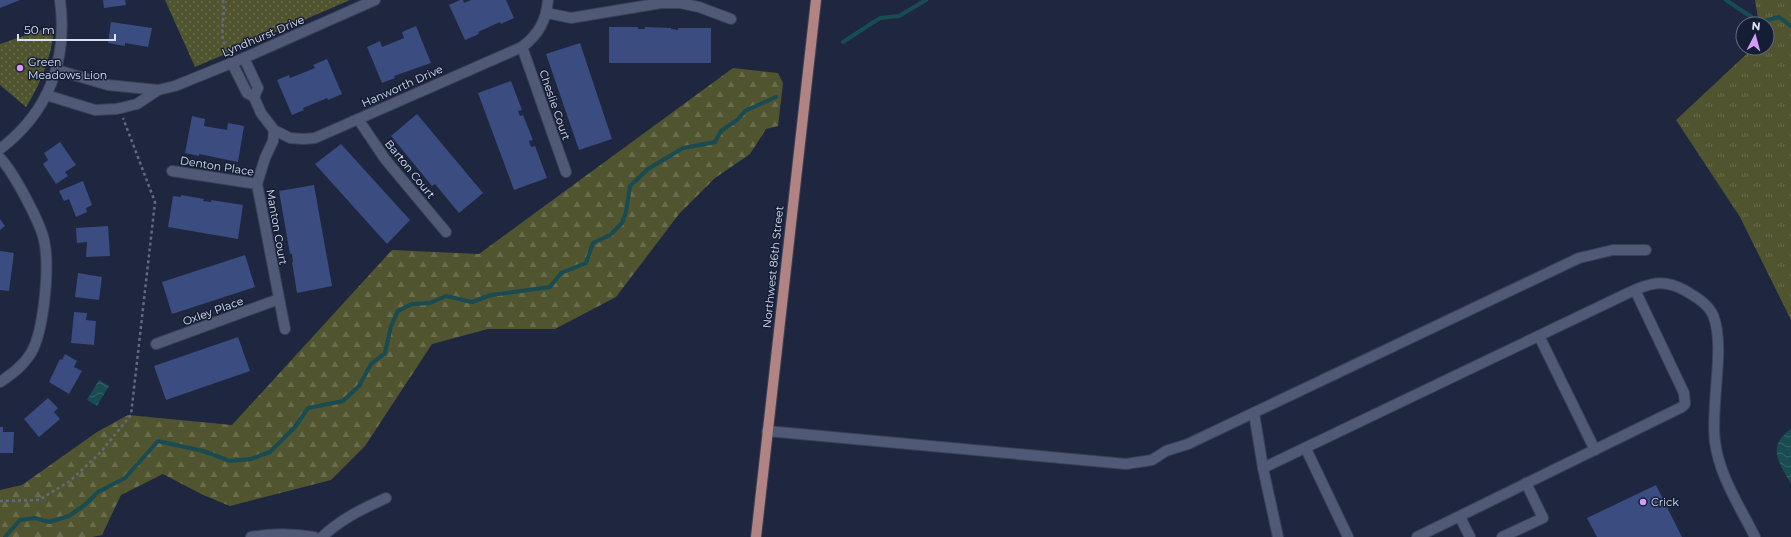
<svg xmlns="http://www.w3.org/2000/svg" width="1791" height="537" font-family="Montserrat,sans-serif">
<defs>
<pattern id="grass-tufts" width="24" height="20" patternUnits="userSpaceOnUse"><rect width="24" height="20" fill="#50552f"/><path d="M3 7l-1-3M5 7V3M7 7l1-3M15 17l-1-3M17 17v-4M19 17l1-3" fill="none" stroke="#696d4e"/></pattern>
<pattern id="forest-firs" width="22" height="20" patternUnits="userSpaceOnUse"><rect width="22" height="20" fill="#50552f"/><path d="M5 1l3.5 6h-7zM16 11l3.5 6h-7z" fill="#696d4e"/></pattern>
<pattern id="park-dots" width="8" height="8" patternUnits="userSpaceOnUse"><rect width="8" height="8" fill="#50552f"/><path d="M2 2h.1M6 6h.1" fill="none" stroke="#696d4e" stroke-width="1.8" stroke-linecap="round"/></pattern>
<pattern id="water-waves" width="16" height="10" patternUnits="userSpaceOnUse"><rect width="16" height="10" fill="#184b52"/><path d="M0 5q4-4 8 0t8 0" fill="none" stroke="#39656b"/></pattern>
</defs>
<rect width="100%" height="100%" fill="#1e273f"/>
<!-- grass -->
<polygon fill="url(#grass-tufts)" points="1755,0 1791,0 1791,320 1740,217 1676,120 1753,48 1767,48 1767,24 1759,24"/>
<!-- forest -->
<polygon fill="url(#forest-firs)" points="733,68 778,73 783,83 778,126 766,129 750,154 715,178 679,214 616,297 555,329 488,329 432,344 365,446 331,480 230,506 203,495 163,474 121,495 102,535 92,537 0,537 0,490 22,485 97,432 128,415 232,425 392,250 479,254"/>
<!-- park -->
<g fill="url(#park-dots)">
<polygon points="165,0 350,0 195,67"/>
<path d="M44,29L54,30C51,58 41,83 26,107L0,85V44Z"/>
</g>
<!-- water -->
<g fill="url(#water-waves)">
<polygon points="99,380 109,386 97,406 87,400"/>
<path d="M1791,429V484C1779,463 1766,446 1791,429Z"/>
</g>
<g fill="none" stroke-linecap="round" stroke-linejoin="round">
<!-- stream -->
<g stroke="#184b52" stroke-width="4">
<polyline points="1726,0 1753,18 1764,21 1779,17 1791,26"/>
<polyline points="843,42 880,18 899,16 926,0"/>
<polyline points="5,537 20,520 35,518 49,522 69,516 85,505 98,492 125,478 158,441 203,451 230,461 251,459 270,452 295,427 308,408 343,401 359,386 371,364 385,353 391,326 398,311 412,304 430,303 446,296 472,302 491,295 550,287 561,273 586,263 593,243 610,235 622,223 626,212 630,186 648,169 683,148 715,142 721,131 737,120 745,111 776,97"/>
</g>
</g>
<!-- building -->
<g fill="#3a4c80">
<polygon points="0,0 20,0 0,8"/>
<polygon points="103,0 125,0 126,5 104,8"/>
<polygon points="460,0 463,0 464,3 471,0 506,0 514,18 501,24 500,22 478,32 479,34 465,40 449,5"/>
<polygon points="111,22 152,28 148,47 125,43 125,46 108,43"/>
<polygon points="416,26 431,63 394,76 395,78 382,83 367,47 380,41 382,47 404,38 402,32"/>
<polygon points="609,27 638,27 638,29 645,29 645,27 671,28 671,29 678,30 678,28 711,28 711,63 609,63"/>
<polygon points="580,43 612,139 579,150 546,54"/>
<polygon points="327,59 342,94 328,100 327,98 303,108 304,110 292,115 277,80 289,75 290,78 315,68 313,65"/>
<polygon points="511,81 522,110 518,111 520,116 523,115 533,140 529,141 531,147 535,146 547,178 514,190 478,93"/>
<polygon points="417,114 483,193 459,213 435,184 432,186 391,136"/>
<polygon points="192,116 205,119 204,126 227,130 228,123 244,126 238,162 199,154 199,156 185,153"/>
<polygon points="60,142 76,165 65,172 68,176 56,184 43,164 48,160 44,153"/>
<polygon points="341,144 410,220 387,244 315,164"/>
<polygon points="83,181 92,205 86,208 87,212 76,217 69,199 64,201 59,191"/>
<polygon points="314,185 332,286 297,293 292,262 293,262 292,254 290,254 279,191"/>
<polygon points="181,195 204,199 203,201 211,202 211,200 243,205 238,239 168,227 173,196 181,197"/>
<polygon points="0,219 5,226 0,230"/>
<polygon points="108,226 110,256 86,257 87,242 77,243 76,228"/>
<polygon points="0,251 14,253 9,291 0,290"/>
<polygon points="245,255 255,287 172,314 162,282"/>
<polygon points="78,273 102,277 99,300 75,297"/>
<polygon points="74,312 87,313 86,320 96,321 94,345 71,343"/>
<polygon points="238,337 250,371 166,400 154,366"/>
<polygon points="65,354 77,361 74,367 82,371 69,394 49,382 60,359 62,360"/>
<polygon points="48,398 58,408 54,412 60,419 39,437 24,419"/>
<polygon points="0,427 3,427 3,432 14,432 13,453 0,453"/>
<polygon points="1656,485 1682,537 1597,537 1587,518"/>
</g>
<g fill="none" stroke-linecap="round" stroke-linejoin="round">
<!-- minor casing -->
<g stroke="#3a4156" stroke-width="12">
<g id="minor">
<polyline points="547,13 571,18 661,3 680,3 699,7 731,19"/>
<polyline points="522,47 566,172"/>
<polyline points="244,58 258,88 254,97"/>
<path d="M232,63L247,93L254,97L261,113L274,130L290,138L304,139L315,138L522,47C539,34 546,21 548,0"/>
<polyline points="57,70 108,85 158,90"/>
<polyline points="46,95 95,110 116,109 125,107 137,104 158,90 175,86 244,58 375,0"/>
<polyline points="358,119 385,159 446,232"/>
<polyline points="274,130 273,141 265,158 257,184 285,329"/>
<path d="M0,149C49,112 68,60 60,0"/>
<path d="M0,158C13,171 40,222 44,240C50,266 44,331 31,353C23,366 12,374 0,382"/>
<polyline points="172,171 257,184"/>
<polyline points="1539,336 1595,450"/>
<polyline points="156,344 279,299"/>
<polyline points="1254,413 1263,468"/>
<polyline points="767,431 1126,464 1152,460 1166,451 1188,444 1579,258 1613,250 1646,250"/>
<polyline points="1306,449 1348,537"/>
<polyline points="1460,517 1470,537"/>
<path d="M251,537C273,533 292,533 314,537"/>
<path d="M322,537C341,519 362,509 386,498"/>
<path d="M1278,537L1263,468L1626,294C1649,283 1663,278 1686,291C1696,297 1708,304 1713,315C1726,346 1710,405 1715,442C1719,475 1740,507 1755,537"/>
<polyline points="1417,537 1682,407 1685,404 1684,393 1635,290"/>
<polyline points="1502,537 1543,518 1526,483"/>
</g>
</g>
<!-- major casing -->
<g stroke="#3a4156" stroke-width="12">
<polyline id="major" points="756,537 816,0"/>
</g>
<!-- path -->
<g stroke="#626a80" stroke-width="2.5" stroke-dasharray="3 3" stroke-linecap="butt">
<path d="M223,0C226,16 219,31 225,47"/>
<polyline points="0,501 39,500 70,481 100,453 131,415 155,202 123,118"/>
</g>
<!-- minor -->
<use href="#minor" stroke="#505a76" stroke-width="10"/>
<!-- major -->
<use href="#major" stroke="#b18382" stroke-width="10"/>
</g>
<!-- markers -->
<g fill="#d89af8" stroke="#151d35" stroke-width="1.5">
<circle cx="20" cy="68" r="4"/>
<circle cx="1643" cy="502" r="4"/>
</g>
<g text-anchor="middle" stroke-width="3" stroke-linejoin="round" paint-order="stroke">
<!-- street labels -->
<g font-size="11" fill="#dae1f2" stroke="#151d35">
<text transform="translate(263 36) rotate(-23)" y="4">Lyndhurst Drive</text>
<text transform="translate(402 86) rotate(-24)" y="4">Hanworth Drive</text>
<text transform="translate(555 105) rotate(71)" y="4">Cheslie Court</text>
<text transform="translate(217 166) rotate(9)" y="4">Denton Place</text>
<text transform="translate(410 169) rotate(51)" y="4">Barton Court</text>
<text transform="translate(277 227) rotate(80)" y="4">Manton Court</text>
<text transform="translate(773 267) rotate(-84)" y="4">Northwest 86th Street</text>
<text transform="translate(213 311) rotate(-20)" y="4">Oxley Place</text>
</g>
<!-- poi labels -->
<g font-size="11" fill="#dae1f2" stroke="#151d35" text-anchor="start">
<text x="28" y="66">Green<tspan x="28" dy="13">Meadows Lion</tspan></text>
<text x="1651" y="506">Crick</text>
</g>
</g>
<!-- north arrow -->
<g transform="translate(1755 36) rotate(6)"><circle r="19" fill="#151d35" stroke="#646b81"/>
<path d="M0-3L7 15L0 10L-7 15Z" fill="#d89af8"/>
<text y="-6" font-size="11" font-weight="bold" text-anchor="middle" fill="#dae1f2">N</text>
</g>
<!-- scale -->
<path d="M18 34v6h97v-6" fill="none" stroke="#dae1f2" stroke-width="2"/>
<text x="24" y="34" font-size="12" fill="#dae1f2" stroke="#151d35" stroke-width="3" paint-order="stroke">50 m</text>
</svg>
